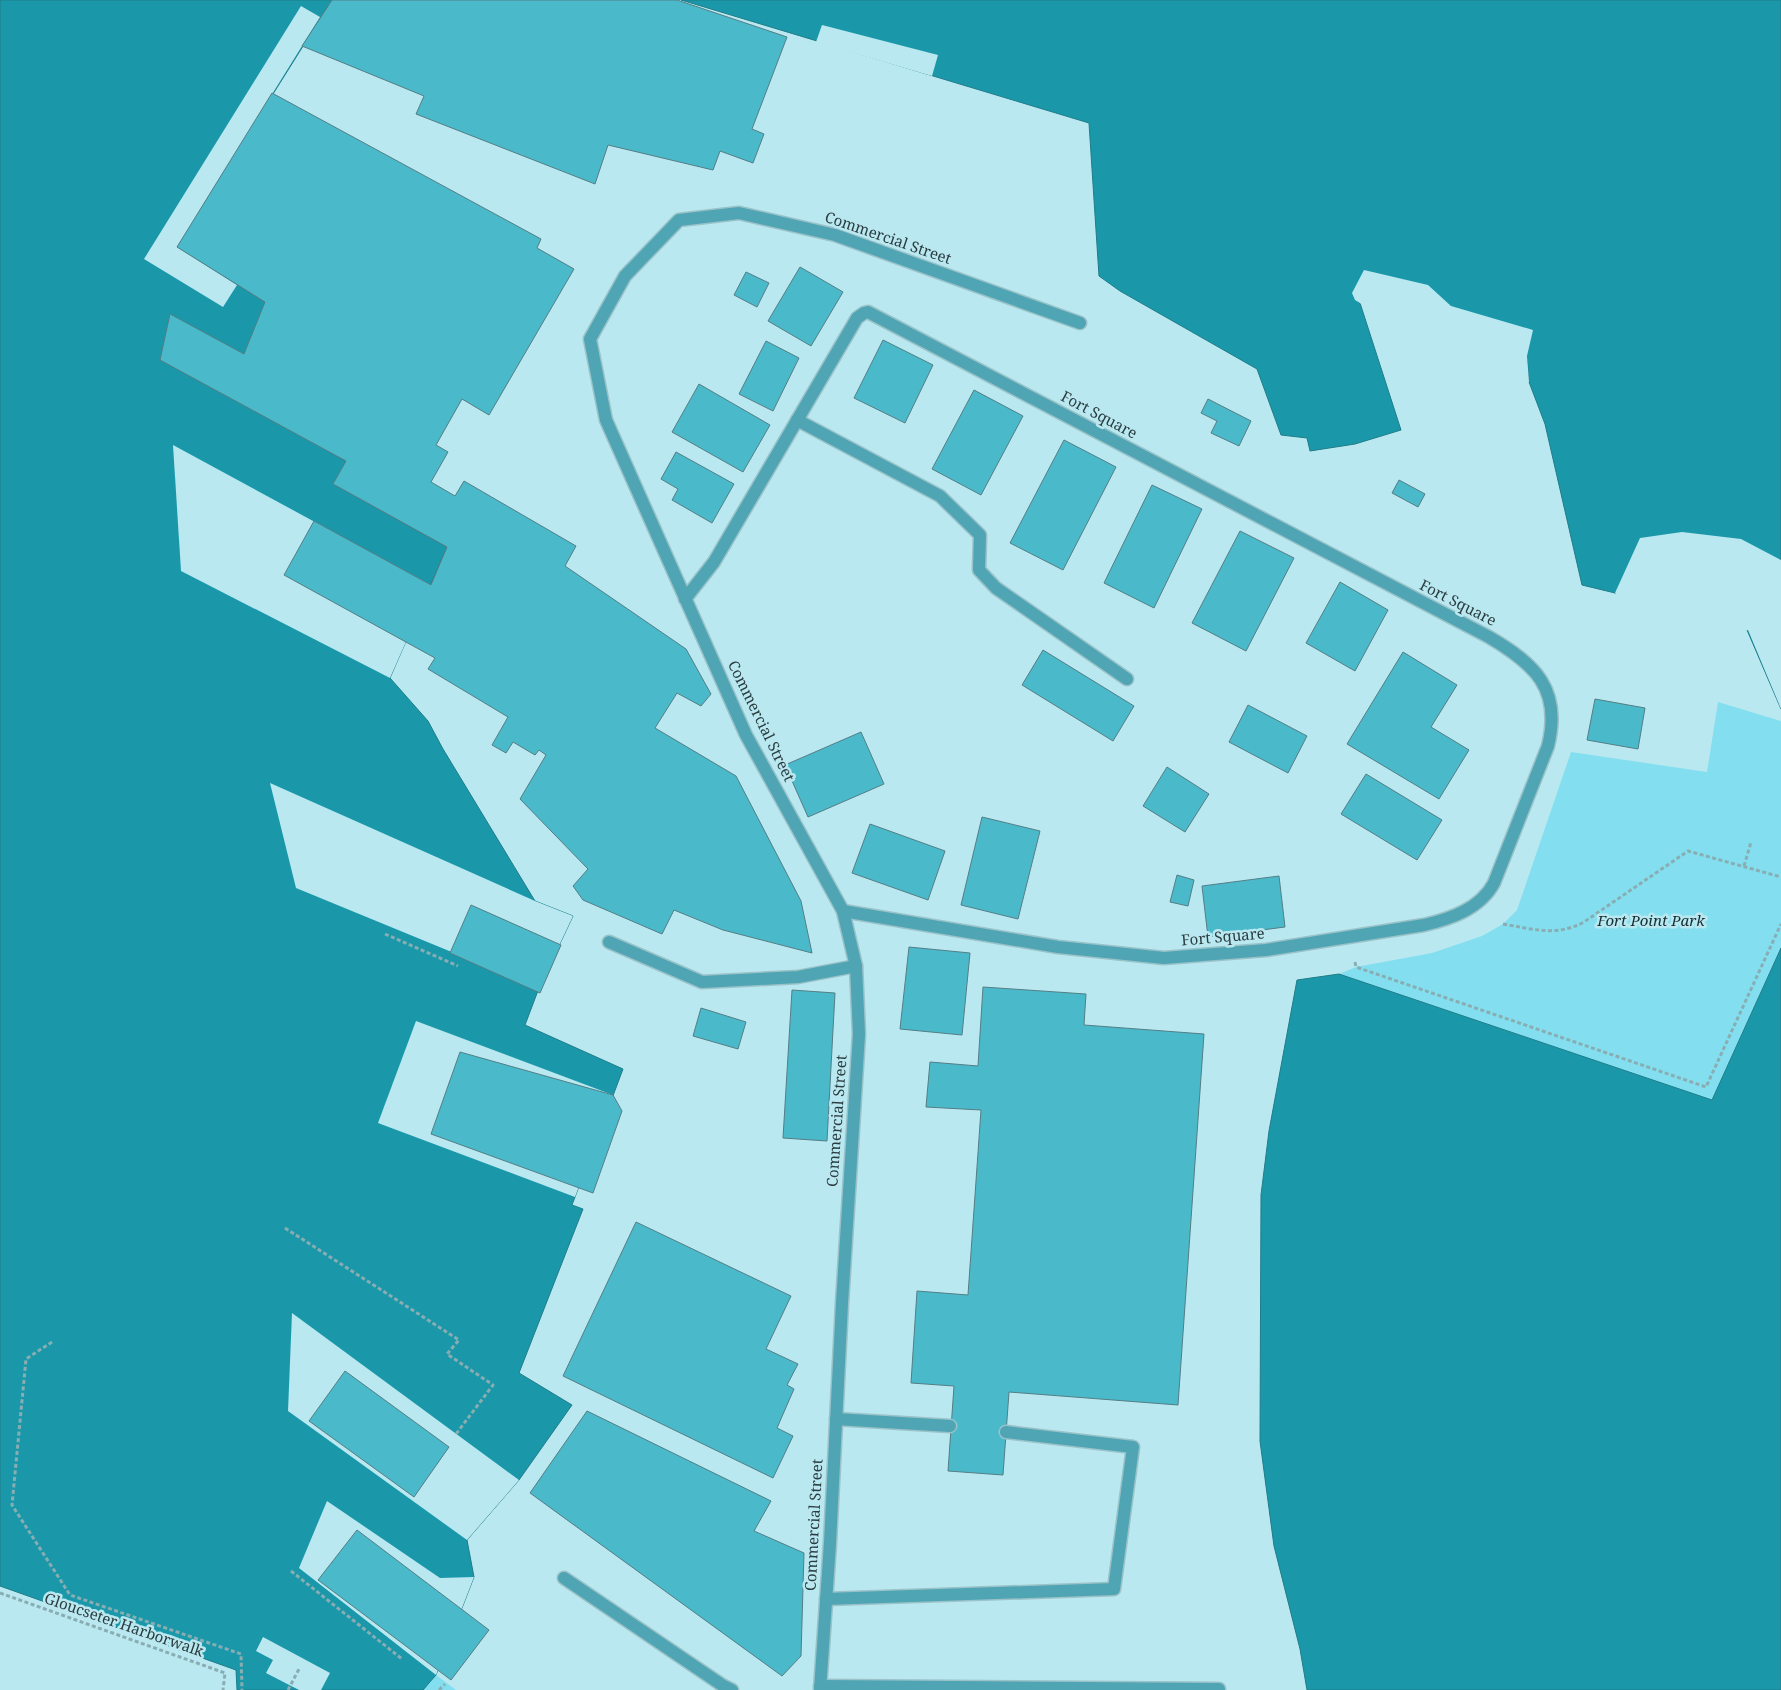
<svg xmlns="http://www.w3.org/2000/svg" width="1781" height="1690" font-family="'Noto Serif',serif">
<rect width="100%" height="100%" fill="#bae8f0"/>
<!-- green -->
<g fill="#83dfef">
<polygon points="1718,702 1781,721 1781,948 1712,1100 1339,974 1356,967 1432,953 1482,936 1503,924 1517,910 1571,752 1707,772"/>
<polygon points="436,1675 456,1690 423,1690"/>
</g>
<!-- water -->
<g fill="#1a98a9" stroke="#1f7d8a">
<polygon points="0,0 332,0 177,247 265,302 329,452 346,461 334,484 447,547 390,678 428,721 443,749 535,901 573,916 539,988 525,1025 623,1069 572,1205 583,1209 519,1373 572,1405 519,1480 467,1540 474,1577 436,1675 423,1690 237,1690 236,1670 0,1586"/>
<polygon points="681,0 1781,0 1781,709 1747,630 1735,622 1582,585 1545,424 1529,382 1527,356 1411,300 1375,290 1360,303 1401,430 1355,444 1310,451 1307,438 1281,435 1257,369 1120,291 1099,276 1089,123"/>
<polygon points="1781,948 1781,1690 1307,1690 1300,1649 1274,1546 1260,1441 1261,1195 1269,1131 1297,980 1339,974 1712,1100"/>
</g>
<!-- pier -->
<g fill="#bae8f0">
<polygon points="301,6 320,17 177,247 237,285 223,307 144,259"/>
<polygon points="822,25 938,55 932,76 816,42"/>
<polygon points="1364,270 1428,285 1451,306 1533,330 1527,356 1529,382 1527,382 1525,358 1435,342 1416,328 1409,302 1375,292 1363,303 1365,308 1360,303 1355,300 1352,293"/>
<polygon points="173,445 431,585 390,678 181,571"/>
<polygon points="1682,532 1741,539 1781,560 1781,709 1748,630 1745,631 1734,625 1647,608 1622,599 1615,593 1640,538"/>
<polygon points="270,783 535,901 573,916 539,988 296,888"/>
<polygon points="416,1021 613,1095 575,1197 378,1123"/>
<polygon points="292,1313 519,1480 467,1540 288,1411"/>
<polygon points="327,1501 440,1578 474,1577 436,1675 299,1568"/>
<polygon points="263,1637 330,1673 321,1690 299,1690 266,1673 273,1660 256,1651"/>
</g>
<!-- building -->
<g fill="#4abacb" stroke="#537e85">
<polygon points="332,0 677,0 787,37 752,129 764,134 753,163 720,151 713,170 608,145 595,184 416,114 424,96 302,46"/>
<polygon points="272,93 541,239 537,248 574,269 489,415 462,399 436,445 448,452 431,482 455,496 464,481 576,546 565,566 686,649 711,694 701,706 677,693 655,728 736,776 801,901 812,953 723,930 674,910 662,934 583,900 573,886 588,869 520,799 546,755 539,750 535,755 513,742 506,753 492,745 508,717 428,669 435,658 284,575 314,521 431,585 447,547 333,484 346,461 160,360 170,314 244,354 265,302 177,247"/>
<polygon points="800,267 843,292 811,346 768,321"/>
<polygon points="746,272 769,283 757,307 734,295"/>
<polygon points="883,340 933,365 905,423 854,398"/>
<polygon points="766,341 799,358 773,411 739,394"/>
<polygon points="699,384 770,425 743,472 672,432"/>
<polygon points="974,390 1023,416 981,495 932,469"/>
<polygon points="1208,399 1251,421 1239,446 1211,433 1217,421 1201,413"/>
<polygon points="1064,440 1116,467 1063,570 1010,543"/>
<polygon points="676,452 734,484 712,523 672,500 678,489 661,479"/>
<polygon points="1399,480 1425,494 1418,507 1392,493"/>
<polygon points="1152,485 1202,509 1154,608 1104,583"/>
<polygon points="1240,531 1294,558 1246,651 1192,623"/>
<polygon points="1340,582 1388,610 1355,671 1306,643"/>
<polygon points="1043,650 1134,706 1113,741 1022,685"/>
<polygon points="1403,652 1457,685 1431,727 1469,750 1439,799 1347,744"/>
<polygon points="1595,699 1645,708 1638,749 1587,740"/>
<polygon points="1248,705 1307,736 1288,773 1229,742"/>
<polygon points="861,732 884,784 808,817 785,765"/>
<polygon points="1167,767 1209,794 1185,832 1143,806"/>
<polygon points="1366,774 1442,820 1417,860 1341,814"/>
<polygon points="982,817 1040,831 1018,919 961,905"/>
<polygon points="870,824 945,851 928,900 852,873"/>
<polygon points="1177,875 1194,880 1188,906 1170,902"/>
<polygon points="1279,876 1285,927 1208,937 1202,886"/>
<polygon points="471,905 561,945 540,993 450,953"/>
<polygon points="909,947 970,953 962,1035 900,1029"/>
<polygon points="983,987 1086,994 1084,1025 1204,1034 1178,1405 1009,1392 1003,1475 948,1471 954,1386 911,1383 917,1291 968,1295 981,1110 926,1107 930,1062 978,1066"/>
<polygon points="792,990 835,993 827,1141 783,1138"/>
<polygon points="701,1008 746,1022 738,1049 693,1036"/>
<polygon points="460,1052 613,1095 622,1111 593,1193 431,1134"/>
<polygon points="636,1222 791,1296 766,1349 798,1364 787,1385 794,1389 777,1428 793,1436 773,1478 563,1376"/>
<polygon points="345,1371 449,1447 414,1497 309,1421"/>
<polygon points="587,1411 771,1501 754,1531 804,1553 801,1656 782,1676 530,1493"/>
<polygon points="357,1530 489,1630 451,1680 318,1580"/>
</g>
<g fill="none" stroke-linecap="round" stroke-linejoin="round">
<!-- lane casing -->
<g stroke="#9ac2c9" stroke-width="15">
<g id="lane">
<polyline points="797,420 940,496 980,535 979,570 996,588 1127,679"/>
<polyline points="609,942 702,982 798,977 856,966"/>
<polyline points="836,1419 950,1426"/>
<polyline points="564,1578 722,1685 732,1690"/>
<polyline points="826,1599 1114,1589 1133,1447 1006,1432"/>
<polyline points="820,1686 1219,1689"/>
</g>
</g>
<!-- street casing -->
<g stroke="#9ac2c9" stroke-width="15">
<g id="street">
<path d="M685,599L714,562L857,318L864,313L868,312L1489,637C1535,664 1562,689 1548,746L1494,883C1480,909 1450,919 1424,925L1266,950L1164,958L1058,947L843,911"/>
<polyline points="820,1690 830,1543 842,1303 859,1034 856,966 843,911 746,735 606,420 590,339 625,276 679,220 739,213 835,235 1080,323"/>
</g>
</g>
<!-- path -->
<g stroke="#88adb3" stroke-width="3" stroke-dasharray="4 2.5" stroke-linecap="butt">
<polyline points="1744,866 1751,842"/>
<path d="M1503,924C1533,929 1556,937 1584,922L1688,851L1781,877"/>
<polyline points="385,934 458,966"/>
<polyline points="1355,962 1356,967 1706,1087 1781,924"/>
<polyline points="285,1228 459,1340 447,1354 493,1385 456,1434"/>
<polyline points="52,1342 26,1359 12,1505 70,1595 241,1654 242,1690"/>
<polyline points="291,1571 402,1659"/>
<polyline points="0,1593 225,1673 223,1690"/>
<polyline points="288,1690 299,1669"/>
<polyline points="439,1690 445,1684"/>
</g>
<!-- lane -->
<use href="#lane" stroke="#4fa5b3" stroke-width="12"/>
<!-- street -->
<use href="#street" stroke="#4fa5b3" stroke-width="12"/>
</g>
<g text-anchor="middle" stroke-width="5" stroke-linejoin="round" paint-order="stroke">
<!-- street labels -->
<g font-size="15" fill="#2a3d40" stroke="#bae8f0">
<text transform="translate(888 238) rotate(19)" y="5">Commercial Street</text>
<text transform="translate(1099 415) rotate(28)" y="5">Fort Square</text>
<text transform="translate(1458 603) rotate(27)" y="5">Fort Square</text>
<text transform="translate(761 721) rotate(64)" y="5">Commercial Street</text>
<text transform="translate(1223 937) rotate(-5)" y="5">Fort Square</text>
<text transform="translate(837 1121) rotate(-86)" y="5">Commercial Street</text>
<text transform="translate(814 1525) rotate(-87)" y="5">Commercial Street</text>
<text transform="translate(124 1625) rotate(19)" y="5">Gloucseter Harborwalk</text>
</g>
<!-- park labels -->
<g font-size="15" font-style="italic" fill="#152d31" stroke="#bae8f0">
<text x="1651" y="926">Fort Point Park</text>
</g>
</g>
</svg>
